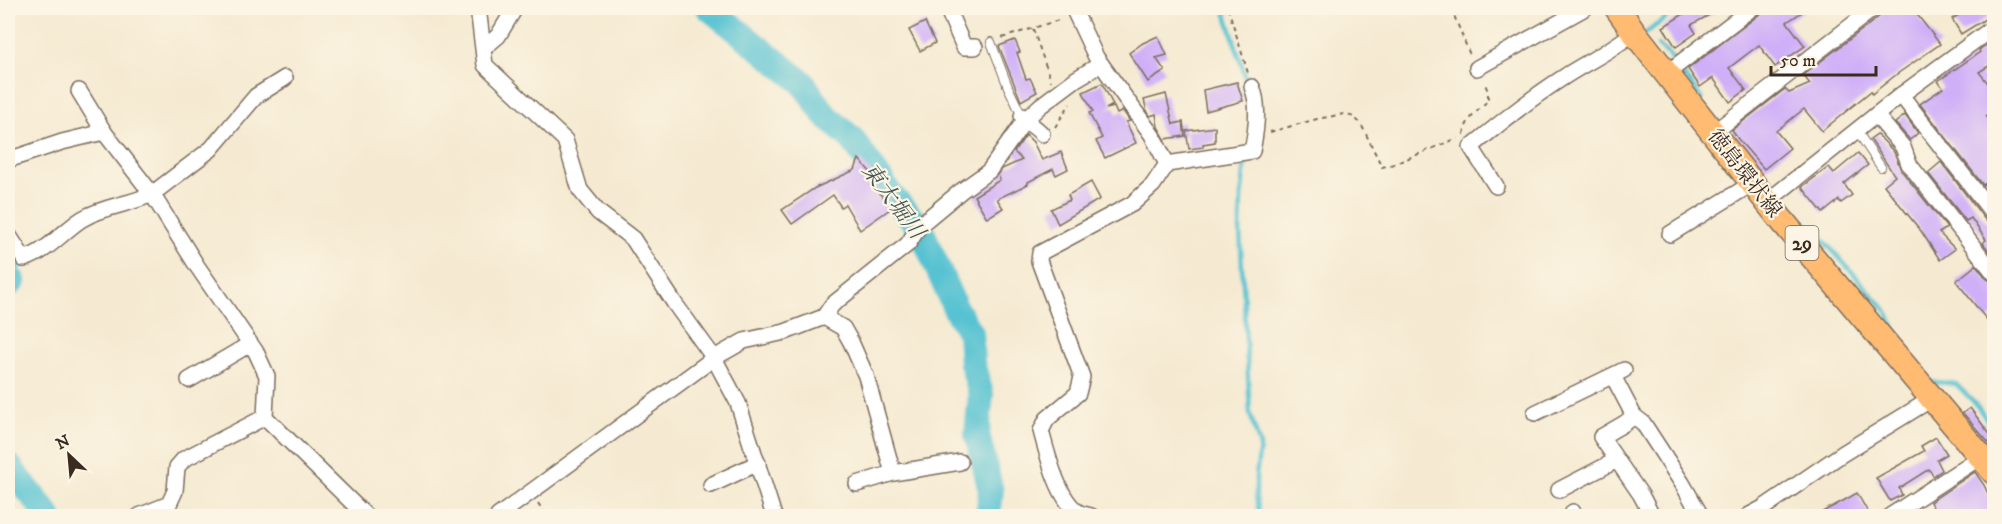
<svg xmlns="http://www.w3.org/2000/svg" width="2002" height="524" font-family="'IM FELL DW Pica','Noto Serif JP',serif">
<rect width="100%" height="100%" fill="#fcf5e5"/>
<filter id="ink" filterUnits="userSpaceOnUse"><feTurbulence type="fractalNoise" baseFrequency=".0167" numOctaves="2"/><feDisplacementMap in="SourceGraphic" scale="12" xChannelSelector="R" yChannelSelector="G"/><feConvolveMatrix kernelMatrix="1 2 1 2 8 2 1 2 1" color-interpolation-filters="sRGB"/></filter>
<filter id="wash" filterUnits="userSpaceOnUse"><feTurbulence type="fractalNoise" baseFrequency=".008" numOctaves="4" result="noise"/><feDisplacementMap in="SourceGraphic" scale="24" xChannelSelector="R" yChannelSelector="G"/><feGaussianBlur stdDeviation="1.35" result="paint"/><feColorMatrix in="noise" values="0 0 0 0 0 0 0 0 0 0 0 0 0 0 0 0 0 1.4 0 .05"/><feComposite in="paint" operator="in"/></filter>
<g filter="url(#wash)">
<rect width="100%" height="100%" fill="#f5ead1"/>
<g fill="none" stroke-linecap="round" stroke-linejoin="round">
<!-- stream -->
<g stroke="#57c2d2" stroke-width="4.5">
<polyline points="1224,8 1248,85"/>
<polyline points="1646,33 1679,8"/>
<polyline points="1658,45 1669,55 1702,99"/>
<polyline points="1246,156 1241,198 1240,229 1250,414 1260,446 1256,476 1256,497 1260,516"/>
<polyline points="1787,210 1816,232 1886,310 1904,348"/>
<polyline points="1929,381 1956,384 1975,403 1994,430"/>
</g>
<!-- river -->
<g stroke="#57c2d2" stroke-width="26">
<polyline points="709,8 802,82 825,115 852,139 891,195 913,220 922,232 955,308 970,333 972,363 981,394 977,434 991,491 988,516"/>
<polyline points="8,250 13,258"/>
<polyline points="8,285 13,281"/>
<polyline points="8,465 49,516"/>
</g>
</g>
<g id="blocks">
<!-- building -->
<g fill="#cfaff8">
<polygon points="1693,8 1722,8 1691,25 1696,33 1676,47 1663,27"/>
<polygon points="1768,8 1808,8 1787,22 1805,46 1775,67 1759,45 1729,68 1746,90 1730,102 1713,78 1700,87 1688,69"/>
<polygon points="1886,8 1912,8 1940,44 1897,74 1872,94 1871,91 1822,131 1804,109 1776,131 1790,148 1764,169 1738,139 1732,130 1785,89 1789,93 1810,84 1803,75 1880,16"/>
<polygon points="1970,8 1995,8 1995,13 1961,34 1952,19"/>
<polygon points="925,22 935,43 920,51 909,30"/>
<polygon points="1158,36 1167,55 1156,58 1165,71 1148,82 1129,53 1143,43"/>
<polygon points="1995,39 1995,62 1979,72 1995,92 1995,109 1986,116 1995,127 1995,178 1983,185 1920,104 1943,88 1938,81 1980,52 1979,50"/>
<polygon points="1015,40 1020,52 1017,53 1026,79 1030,78 1037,92 1021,101 999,46"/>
<polygon points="1237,82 1243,101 1206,111 1203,90"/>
<polygon points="1102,83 1113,105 1106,109 1114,107 1117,114 1123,111 1130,121 1126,122 1136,143 1105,158 1096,141 1102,138 1089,113 1093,112 1083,92"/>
<polygon points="1166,94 1173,124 1183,122 1185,136 1165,139 1158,127 1156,114 1150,116 1147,111 1144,100"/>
<polygon points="1905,115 1918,133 1910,140 1895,123"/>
<polygon points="1215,127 1215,142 1203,144 1203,147 1189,149 1186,131"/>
<polygon points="1877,134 1894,152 1901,170 1947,228 1939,233 1955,249 1940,260 1921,231 1884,185 1895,176 1870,139"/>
<polygon points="1026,135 1033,142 1042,160 1061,152 1068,169 1056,175 1053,169 1028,182 1028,184 997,199 1003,208 987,218 974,196 1000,180 998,175 1002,169 1022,160 1014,152"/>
<polygon points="1858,153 1868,165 1844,184 1852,195 1841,203 1839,200 1823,213 1802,187 1829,167 1834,173"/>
<polygon points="859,159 877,180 871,185 893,207 860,230 845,204 841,207 833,195 792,224 782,210 815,188 855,170"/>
<polygon points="1941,162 1986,221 1995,228 1995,258 1983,243 1986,240 1971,218 1966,221 1928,173"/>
<polygon points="1091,182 1100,199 1058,224 1051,209 1070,200 1068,195"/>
<polygon points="1976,265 1987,279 1995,283 1995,314 1987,320 1956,281"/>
<polygon points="1970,408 1995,441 1995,450 1963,413"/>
<polygon points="1936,437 1947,454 1937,460 1942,470 1933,476 1929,469 1899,488 1902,495 1890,501 1876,478 1924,451 1921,446"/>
<polygon points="1975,472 1984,485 1995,509 1995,516 1938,516 1930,502"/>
<polygon points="1857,493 1870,516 1815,516 1843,501"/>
</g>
</g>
</g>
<g filter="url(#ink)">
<use href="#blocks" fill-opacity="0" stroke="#7c6d5d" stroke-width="1.5"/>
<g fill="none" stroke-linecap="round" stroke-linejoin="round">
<!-- service casing -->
<g stroke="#7c6d5d" stroke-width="10">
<g id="service">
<polyline points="991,42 1008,87 1022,116"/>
<polyline points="1857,131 1881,167"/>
</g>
</g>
<!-- minor casing -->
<g stroke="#7c6d5d" stroke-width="18">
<g id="minor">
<polyline points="478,8 485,65 565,140 580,190 598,212 633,239 675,304 714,358 738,403 774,516"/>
<polyline points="947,8 964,47 975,47"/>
<path d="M1073,8L1096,57L1152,135L1167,164L1153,185L1132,204L1040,253L1039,261L1082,377L1078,393L1047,419L1041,431C1047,453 1058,499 1078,512C1082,514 1087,515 1091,516"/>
<polyline points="484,48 498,36 515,8"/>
<polyline points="1477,68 1585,8"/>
<polyline points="1667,73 1752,8"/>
<polyline points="79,91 104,132"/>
<polyline points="1901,95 1994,215"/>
<polyline points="1876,115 1903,147 1909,164 1994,273"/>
<path d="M1022,116C1026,122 1037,128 1042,134"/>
<polyline points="1713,133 1874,8"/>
<polyline points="8,160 62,142 104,132 152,194 197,266 256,352 267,376 265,417 366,516"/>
<path d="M1167,164L1252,151C1256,132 1260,105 1252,87"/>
<path d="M1496,186L1471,147C1501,122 1531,98 1564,77C1587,62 1613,50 1634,32"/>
<polyline points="1768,201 1901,95 1994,27"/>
<path d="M8,234L24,259C47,252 62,232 82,219C104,206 129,205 152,194L211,149L256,96L285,78"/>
<polyline points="1670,234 1753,183"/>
<polyline points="824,317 843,328 851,342 866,376 893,473"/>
<polyline points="1613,376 1634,416 1643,423 1682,483 1701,516"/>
<polyline points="189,380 250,344"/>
<polyline points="1535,413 1624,370"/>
<polyline points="1634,416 1625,423 1601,437 1641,495 1652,516"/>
<polyline points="857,484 893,473 960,462"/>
<polyline points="711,485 758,463"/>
<polyline points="1559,490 1617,460"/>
<polyline points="1573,512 1575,516"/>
<polyline points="139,516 169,504 175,491 177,467 184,459 265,417"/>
<polyline points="498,516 714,358 744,341 785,332 824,317 832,305 908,244 920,225 961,191 989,171 1025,120 1040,106 1076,79 1101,64"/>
<polyline points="1748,516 1763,508 1842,454 1933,398"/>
<polyline points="1890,516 1982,456"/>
</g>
</g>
<!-- primary casing -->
<g stroke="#7c6d5d" stroke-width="27">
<polyline id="primary" points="1617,8 1634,32 1779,217 1994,472"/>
</g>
<!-- path -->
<g stroke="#7c6d5d" stroke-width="2" stroke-dasharray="4.5 4.5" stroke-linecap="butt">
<polyline points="1228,8 1248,73"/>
<polyline points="1451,8 1470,55"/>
<polyline points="1033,29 1051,81"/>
<polyline points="1002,38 1062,19"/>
<polyline points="1055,127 1070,104"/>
<polyline points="1270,132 1317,119 1344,114 1354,117 1361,124 1382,167 1394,164 1458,138"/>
<path d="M1464,135C1465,119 1479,111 1488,100V91L1484,82"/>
<polyline points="8,274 13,269"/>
<polyline points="538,503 546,516"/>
</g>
<!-- service -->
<use href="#service" stroke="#fff" stroke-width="8"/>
<!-- minor -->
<use href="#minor" stroke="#fff" stroke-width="15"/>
<!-- primary -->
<use href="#primary" stroke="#ffbb71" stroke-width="24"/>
</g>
</g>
<g text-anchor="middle" stroke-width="4.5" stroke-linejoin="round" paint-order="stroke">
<!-- shield labels -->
<rect fill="#fcf5e5" stroke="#75675a" stroke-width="1.5" x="1785.5" y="226" width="33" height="34" rx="4.5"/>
<g font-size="20" font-weight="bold" fill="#3b2a1e">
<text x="1802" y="250">29</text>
</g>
<!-- street labels -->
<g font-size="21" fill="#3b2a1e" stroke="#fcf5e5">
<text transform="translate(1745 173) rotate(52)" y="7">徳島環状線</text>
</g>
<!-- water labels -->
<g font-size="22" font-style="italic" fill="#435854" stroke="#fcf5e5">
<text transform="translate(894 200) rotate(53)" y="8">東大堀川</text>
</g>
</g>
<!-- margin -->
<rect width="2002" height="524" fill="none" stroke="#fcf5e5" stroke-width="30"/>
<!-- north arrow -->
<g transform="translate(69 455) rotate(334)" stroke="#fcf5e5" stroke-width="4.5" paint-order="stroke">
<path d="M0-4.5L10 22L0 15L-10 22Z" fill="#3b2a1e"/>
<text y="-9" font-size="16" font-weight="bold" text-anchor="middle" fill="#3b2a1e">N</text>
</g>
<!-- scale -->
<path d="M1771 66v9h105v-9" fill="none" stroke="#3b2a1e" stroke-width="3"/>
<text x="1780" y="66" font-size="18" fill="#3b2a1e" stroke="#fcf5e5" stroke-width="4.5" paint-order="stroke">50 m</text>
</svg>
